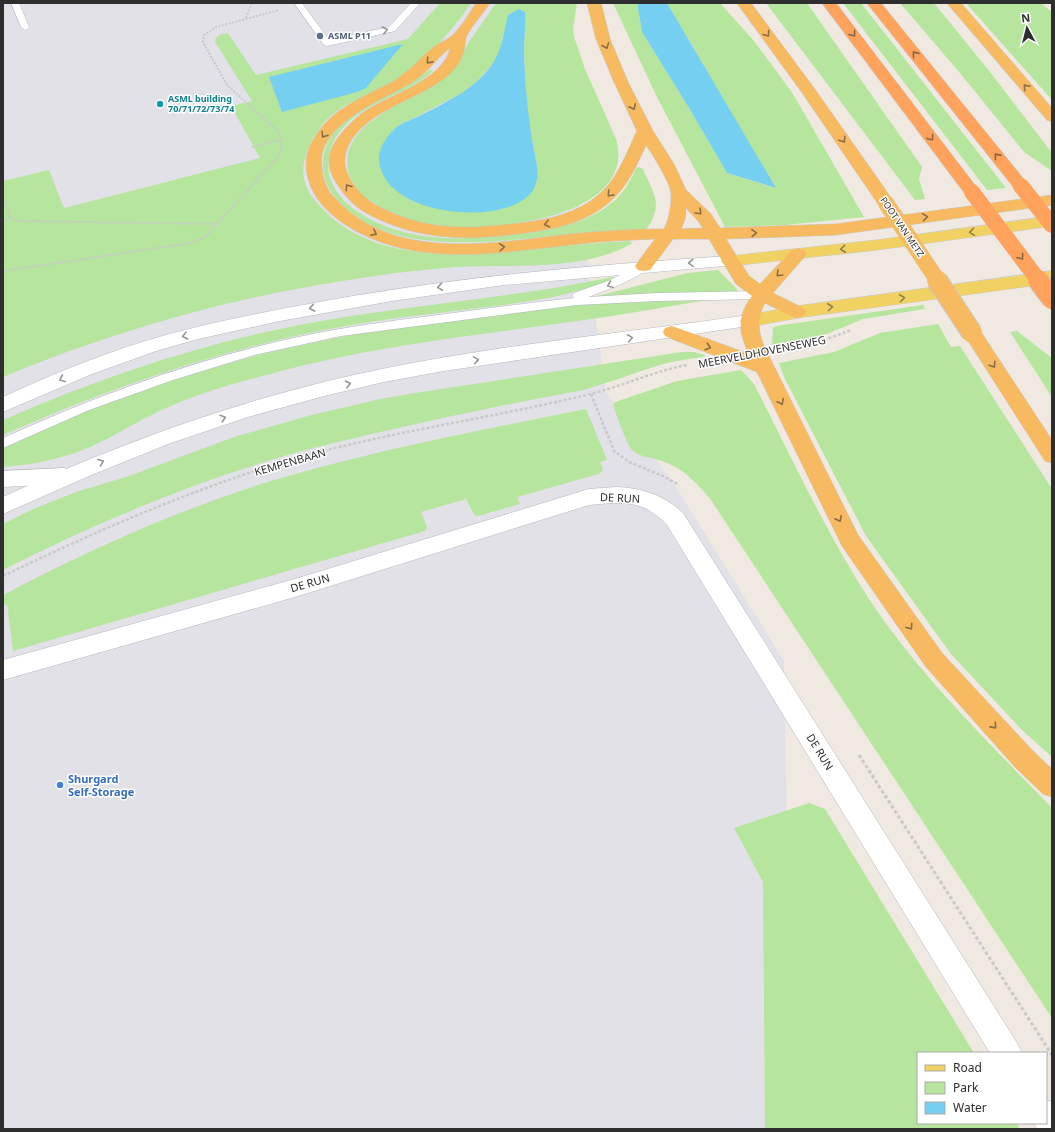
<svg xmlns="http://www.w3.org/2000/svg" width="1055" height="1132" font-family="'Noto Sans',sans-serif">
<rect width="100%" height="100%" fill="#efe9e1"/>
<!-- industrial -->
<polygon fill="#e3e1e8" points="3,3 563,3 571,143 606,392 674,484 784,661 792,1129 3,1129"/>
<!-- green -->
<g fill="#b6e59e" fill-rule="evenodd">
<path d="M440,3H471C455,27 425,62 401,78C376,94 342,101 323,124C306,145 294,174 313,198C363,263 453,257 526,249C554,247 582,244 611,242L630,241L632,243L631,244C582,272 511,264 456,267C416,270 376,275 336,282C222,300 110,333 3,377V181L49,170L64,208L260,158L231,106L252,101L215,42L216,38L219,35L228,33L256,75L408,39Z"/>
<path d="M496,3H577L573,29L574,37L585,69L616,139C639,221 480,234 429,225C380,216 314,177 366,125L454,64ZM525,12L524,52L527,113L537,165L398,126L460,94L475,83L491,66L499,54L503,36Z"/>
<polygon points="613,3 637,3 642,32 689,108 727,173 775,188 667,3 720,3 754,41 793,94 864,217 785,225 725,227 656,95"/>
<polygon points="766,3 807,3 922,167 919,179 925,199 915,200"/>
<polygon points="843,3 861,3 1006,188 987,190"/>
<polygon points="900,3 934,3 990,72 1052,153 1052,171 1024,152 960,73"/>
<polygon points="966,3 1041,3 1052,12 1052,100"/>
<path d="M429,70L433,71C405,97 361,101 338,134C330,145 327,161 329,174C333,190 344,203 358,212C405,243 462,241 516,234C546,231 578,226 605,208C620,198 629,185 636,168L639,167L643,169C654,195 664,204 646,230C621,232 596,232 571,234C498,241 377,262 330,190C318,171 322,147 335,130C359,101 401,94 429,70Z"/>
<path d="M718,270L737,289V293L735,295C682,304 630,314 577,321C474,336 371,346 270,374C235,383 199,393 166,408C139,420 115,436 88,448C61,459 32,465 3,467V448L87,411L131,394L182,377L261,354L354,334L562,305L688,273Z"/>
<path d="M613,277H617L616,279C592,286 567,295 542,299C477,310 411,314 346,326C227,347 113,386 3,435V420C97,379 194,346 294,326C367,311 440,305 513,294C547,290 580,283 613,277Z"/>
<polygon points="923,305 925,309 863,319 817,338 772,345 773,328 776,326"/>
<polygon points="938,324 951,347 960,346 1052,489 1052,757 1022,730 951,654 866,536 784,377 779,363 834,352 880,333"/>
<polygon points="1017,331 1052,358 1052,397 1010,332"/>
<path d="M682,352H694L705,355L703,357C688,359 674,361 660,365C633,373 607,384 579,391C517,402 456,415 394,429C359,437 323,445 288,455C189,484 95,523 3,570V524L33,509L79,491L126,477L237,436L312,415L380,399L415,393Z"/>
<path d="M741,370L754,384C791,456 825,531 869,599C920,676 988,742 1052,808V1018L711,500C697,483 683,468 662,461C653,458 640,457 633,451C627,446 617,415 613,406L615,402L677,381Z"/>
<path d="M586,409L607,460L600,462L603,470L599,474L517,497L520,504L478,516L474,515L466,499L421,512L427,527L425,531L13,651L7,604L3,606V595C81,554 160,518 243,490C269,481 295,474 321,467C408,444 497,427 586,409Z"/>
<polygon points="809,803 825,809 974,1053 918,1053 918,1123 1017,1123 1020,1129 765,1129 763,882 734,828"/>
</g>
<!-- water -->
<g fill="#75cff0">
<polygon points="637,3 667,3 776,188 727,173 689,108 642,32"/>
<path d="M519,9L525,12C526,25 524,38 524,52C525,85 528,118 534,150C536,162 540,174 535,186C519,229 377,220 379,156C380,145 390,132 398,126C404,122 411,120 417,117C432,110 446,102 460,94C471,87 483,77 491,66C502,51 504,32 508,15Z"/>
<polygon points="403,44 366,88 357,92 282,112 269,77"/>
</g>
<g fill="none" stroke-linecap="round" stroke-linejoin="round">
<!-- service casing -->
<g stroke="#b4b7c1" stroke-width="1">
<g id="service">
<polygon points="11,3 19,3 29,27 28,29 25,30 21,27"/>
<polygon points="294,3 302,3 329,40 389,27 411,3 420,3 395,31 327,46 324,45"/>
<path d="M644,263L648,264L650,266C641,278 602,292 588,297L657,293L763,291L767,292L769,295L767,298L763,299L657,301L577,305L341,336L254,355L173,380L89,410L3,448V438C98,395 196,359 298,337C344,327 391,321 438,315C483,309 528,303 574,298L572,296L574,293L608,281Z"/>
</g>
</g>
<!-- minor casing -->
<g stroke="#b4b7c1" stroke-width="1">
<g id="minor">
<path d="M616,487C642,488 664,495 683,513L1017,1043L1022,1053H990L667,525C643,499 622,502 589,505L295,597L3,680V660L295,579L589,489Z"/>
<polygon points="1046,1100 1052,1102 1052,1129 1037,1129 1034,1123 1046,1123"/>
</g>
</g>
<!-- tertiary casing -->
<g stroke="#b4b7c1" stroke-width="1">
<polygon id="tertiary" points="64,468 71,471 74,476 71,481 64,484 3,487 3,471"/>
</g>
<!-- secondary casing -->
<g stroke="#b4b7c1" stroke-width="1">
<g id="secondary">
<path d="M730,256L736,257L739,261L736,265L504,285L392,301L280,321L198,339L156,351L92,374L3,412V397C48,376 95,357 142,342C195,326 249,315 303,305C444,278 587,265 730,256Z"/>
<path d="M749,315L755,317L758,321L755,325L444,371L384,382L324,396L248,417L168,444L89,476L3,514V497C116,445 233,402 354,375C484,346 618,334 749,315Z"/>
</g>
</g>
<!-- primary casing -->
<g stroke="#c9c9c9" stroke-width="1">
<g id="primary">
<polygon points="1052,216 1052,226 877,250 730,266 724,265 721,261 724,257 730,256 877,240"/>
<polygon points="1052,271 1052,283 797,318 749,327 743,325 740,321 743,317 749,315 797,306"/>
</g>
</g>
<!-- trunk casing -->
<g stroke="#c9c9c9" stroke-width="1">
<g id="trunk">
<path d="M476,3H490C483,14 473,24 467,35C465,40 465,45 464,50C462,60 454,71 446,77C416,102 353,113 345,157C343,169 351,182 358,190C368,202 381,209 395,214C434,230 471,229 511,224C541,221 572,216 596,197C617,181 626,154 637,131L614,82L596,39L587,3H601L610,39L628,82L653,131L674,164L686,190L711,214L720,228L836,224L1052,195V205L836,235L726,239L749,276L760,284L792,250L798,249L804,250L807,254L773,293L803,308L806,312L803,316L797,318L791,316L765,303C756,319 758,334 766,350L858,535L942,653L1033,751L1052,769V797L1043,794L1015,767L926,667L842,546L757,372L677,341L665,336L663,332L665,328L672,326L749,354C738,331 737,317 752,296L736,284L709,239H673L650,270L644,271L638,270L635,266L655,239C630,240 604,241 579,244C503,252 418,269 349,227C335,218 320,206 313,191C301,166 305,148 322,127C340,105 370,94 394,81C410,71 421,57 435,46C441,42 449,39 454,34C462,25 470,13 476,3ZM450,48C444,80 389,95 365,111C354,119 345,128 337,139C333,145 329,153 329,161C329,172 335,182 342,191C353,207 368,215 385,222C428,240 470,240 516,234C544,231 575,226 599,210C623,195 635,170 646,145C653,155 669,181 671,192C672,202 669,221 664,229C632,229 601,231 570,234C493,243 391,263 333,196C326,188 323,179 322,169C314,123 385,100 414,81C428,72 437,58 450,48ZM686,208L698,221L703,228L681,229L685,219Z"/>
<polygon points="737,3 751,3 814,88 892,199 894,203 892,207 886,208 880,207 803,94"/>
<polygon points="947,3 961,3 1052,108 1052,122 1047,120"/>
<polygon points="972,327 979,329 1052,440 1052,463 1045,461 963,333 965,329"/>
</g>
</g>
<!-- motorway casing -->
<g stroke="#c9c9c9" stroke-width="1">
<g id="motorway">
<polygon points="822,3 836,3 978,189 980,192 978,195 972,197 966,195"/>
<polygon points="867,3 881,3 1027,183 1029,186 1027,189 1021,191 1015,189"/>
</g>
</g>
<!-- path-far2 -->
<g stroke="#c9c9c9" stroke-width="2" stroke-dasharray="2 1.5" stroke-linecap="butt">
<polyline points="246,18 252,3"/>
<polyline points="252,147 281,140"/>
<polyline points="3,196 10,218 17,221 217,224"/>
<polyline points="3,222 10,218"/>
<polyline points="3,271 191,243 205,237 278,157 282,145 279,132 227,85 203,42 204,35 216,27 279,10"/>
</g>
<!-- path-far1 -->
<g stroke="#c9c9c9" stroke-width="2.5" stroke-dasharray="3 2" stroke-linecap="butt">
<polyline points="785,349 814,344 851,330"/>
<polyline points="591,394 614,451 629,462 663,476 679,485"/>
<path d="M3,576C92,533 179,495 273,465C377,433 485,420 590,394C623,386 654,371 687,365"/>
</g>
<!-- path -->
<polyline stroke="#c9c9c9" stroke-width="3" stroke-dasharray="3.5 2.5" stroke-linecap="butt" points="859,755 1052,1055"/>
<!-- service -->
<use href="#service" fill="#fff" fill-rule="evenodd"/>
<!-- minor -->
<use href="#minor" fill="#fff" fill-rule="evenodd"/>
<!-- tertiary -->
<use href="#tertiary" fill="#fff" fill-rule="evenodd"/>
<!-- secondary -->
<use href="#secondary" fill="#fff" fill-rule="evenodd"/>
<!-- primary -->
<use href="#primary" fill="#f2d163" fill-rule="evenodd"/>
<!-- trunk -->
<use href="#trunk" fill="#f8ba60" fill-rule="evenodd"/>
<!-- motorway -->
<use href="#motorway" fill="#ffa35c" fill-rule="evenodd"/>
<!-- trunk-bridge-far1 casing -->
<g stroke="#c9c9c9" stroke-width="16" stroke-linecap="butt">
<polyline id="trunk-bridge-far1" points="886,203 938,281"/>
</g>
<!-- trunk-bridge casing -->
<g stroke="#c9c9c9" stroke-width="22" stroke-linecap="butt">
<polyline id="trunk-bridge" points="937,280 972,333"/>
</g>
<!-- motorway-bridge-far1 casing -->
<g stroke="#c9c9c9" stroke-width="16" stroke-linecap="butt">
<g id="motorway-bridge-far1">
<polyline points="1021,186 1052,225"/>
<polyline points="972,192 1039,281"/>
</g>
</g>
<!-- motorway-bridge casing -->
<g stroke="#c9c9c9" stroke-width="22" stroke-linecap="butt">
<polyline id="motorway-bridge" points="1038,280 1052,299"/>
</g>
<!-- trunk-bridge-far1 -->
<use href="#trunk-bridge-far1" stroke="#f8ba60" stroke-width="16"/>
<!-- trunk-bridge -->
<use href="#trunk-bridge" stroke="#f8ba60" stroke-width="20"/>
<!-- motorway-bridge-far1 -->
<use href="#motorway-bridge-far1" stroke="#ffa35c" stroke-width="16"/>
<!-- motorway-bridge -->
<use href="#motorway-bridge" stroke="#ffa35c" stroke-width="20"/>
</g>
<!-- one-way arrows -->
<defs><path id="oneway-chevron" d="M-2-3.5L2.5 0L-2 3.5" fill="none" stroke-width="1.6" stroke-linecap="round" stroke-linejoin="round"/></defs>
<g stroke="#969696">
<use href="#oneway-chevron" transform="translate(385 30) rotate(-13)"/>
<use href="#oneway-chevron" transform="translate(691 263) rotate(176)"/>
<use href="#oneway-chevron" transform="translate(610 285) rotate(157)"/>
<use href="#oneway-chevron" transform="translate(440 287) rotate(172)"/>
<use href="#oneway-chevron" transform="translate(312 308) rotate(169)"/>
<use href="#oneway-chevron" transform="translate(185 336) rotate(166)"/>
<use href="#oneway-chevron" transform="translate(630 338) rotate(-8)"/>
<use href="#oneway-chevron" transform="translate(476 360) rotate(-9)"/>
<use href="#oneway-chevron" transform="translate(62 379) rotate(157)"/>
<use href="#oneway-chevron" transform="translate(348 384) rotate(-12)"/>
<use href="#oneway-chevron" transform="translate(223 418) rotate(-18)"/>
<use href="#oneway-chevron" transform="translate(101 462) rotate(-22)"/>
</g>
<g stroke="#896d44">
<use href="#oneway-chevron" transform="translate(767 34) rotate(54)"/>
<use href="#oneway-chevron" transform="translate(606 46) rotate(68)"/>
<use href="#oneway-chevron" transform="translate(429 61) rotate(132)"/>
<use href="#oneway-chevron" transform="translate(1026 87) rotate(-131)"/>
<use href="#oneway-chevron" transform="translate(633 107) rotate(64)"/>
<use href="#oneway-chevron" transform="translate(324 135) rotate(123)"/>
<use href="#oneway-chevron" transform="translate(843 140) rotate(56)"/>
<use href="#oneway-chevron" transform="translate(348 187) rotate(-126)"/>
<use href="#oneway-chevron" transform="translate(610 194) rotate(133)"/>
<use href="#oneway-chevron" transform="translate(699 212) rotate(45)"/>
<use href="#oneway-chevron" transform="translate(925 217) rotate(-8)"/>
<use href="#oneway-chevron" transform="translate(547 224) rotate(168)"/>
<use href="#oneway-chevron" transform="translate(374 233) rotate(27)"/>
<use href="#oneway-chevron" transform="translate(754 233) rotate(-2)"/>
<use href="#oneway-chevron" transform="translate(502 247) rotate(-6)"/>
<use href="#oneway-chevron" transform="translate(779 274) rotate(135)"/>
<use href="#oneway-chevron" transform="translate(708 347) rotate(18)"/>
<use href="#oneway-chevron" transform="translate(993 365) rotate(57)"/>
<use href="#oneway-chevron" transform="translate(781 402) rotate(64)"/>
<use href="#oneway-chevron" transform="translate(839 519) rotate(63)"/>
<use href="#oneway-chevron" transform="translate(910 627) rotate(55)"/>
<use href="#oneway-chevron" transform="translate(994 726) rotate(48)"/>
</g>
<g stroke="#8c6343">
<use href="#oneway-chevron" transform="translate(853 34) rotate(53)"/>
<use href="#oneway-chevron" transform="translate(915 54) rotate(-129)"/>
<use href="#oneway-chevron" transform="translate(931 138) rotate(53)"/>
<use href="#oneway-chevron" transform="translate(997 156) rotate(-129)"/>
<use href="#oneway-chevron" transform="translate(1021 257) rotate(53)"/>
</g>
<g stroke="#908048">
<use href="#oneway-chevron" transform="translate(972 232) rotate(172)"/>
<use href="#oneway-chevron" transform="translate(843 249) rotate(174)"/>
<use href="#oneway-chevron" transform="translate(902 298) rotate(-8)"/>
<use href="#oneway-chevron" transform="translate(830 307) rotate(-7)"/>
</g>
<!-- markers -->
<circle fill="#5c6f8a" stroke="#fff" stroke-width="1.5" cx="320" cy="36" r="4"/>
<circle fill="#0f9aa8" stroke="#fff" stroke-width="1.5" cx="160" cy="104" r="4"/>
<circle fill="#3f7fe0" stroke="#fff" stroke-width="1.5" cx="60" cy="785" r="4"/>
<g text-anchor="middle" stroke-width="3" stroke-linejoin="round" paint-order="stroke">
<!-- far-service labels -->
<g font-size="9" font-weight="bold" fill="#4e5e75" stroke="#fff" text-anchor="start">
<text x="328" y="39">ASML P11</text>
</g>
<!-- far-culture labels -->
<g font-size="9" font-weight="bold" fill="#0d838f" stroke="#fff" text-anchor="start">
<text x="168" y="102">ASML building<tspan x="168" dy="10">70/71/72/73/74</tspan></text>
</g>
<!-- far-street labels -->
<g font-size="9" fill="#2e2e2e" stroke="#fff">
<text transform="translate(902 227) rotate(56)" y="3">POOT VAN METZ</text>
</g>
<!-- street labels -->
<g font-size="11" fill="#2e2e2e" stroke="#fff">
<text transform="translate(762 352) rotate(-11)" y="4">MEERVELDHOVENSEWEG</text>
<text transform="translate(290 462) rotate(-16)" y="4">KEMPENBAAN</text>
<text transform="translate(620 498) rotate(3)" y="4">DE RUN</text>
<text transform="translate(310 583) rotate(-16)" y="4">DE RUN</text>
<text transform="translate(820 752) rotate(58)" y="4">DE RUN</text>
</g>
<!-- shop labels -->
<g font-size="11" font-weight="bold" fill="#366cbe" stroke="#fff" text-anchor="start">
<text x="68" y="783">Shurgard<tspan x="68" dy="13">Self-Storage</tspan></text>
</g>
</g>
<!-- border -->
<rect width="1055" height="1132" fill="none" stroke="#2e2e2e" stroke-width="8"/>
<!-- legend -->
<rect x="917" y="1052" width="130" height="72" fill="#ffffff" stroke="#ababab"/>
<rect x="925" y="1065" width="20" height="6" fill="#f2d163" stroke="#ababab"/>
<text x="953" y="1072" font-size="12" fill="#2e2e2e">Road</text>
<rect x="925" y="1082" width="20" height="12" fill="#b6e59e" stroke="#ababab"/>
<text x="953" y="1092" font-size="12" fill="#2e2e2e">Park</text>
<rect x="925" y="1102" width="20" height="12" fill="#75cff0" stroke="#ababab"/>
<text x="953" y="1112" font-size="12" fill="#2e2e2e">Water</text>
<!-- north arrow -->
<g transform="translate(1027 28) rotate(353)" stroke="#ffffff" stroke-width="3" paint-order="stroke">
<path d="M0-3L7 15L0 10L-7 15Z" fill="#2e2e2e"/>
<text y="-6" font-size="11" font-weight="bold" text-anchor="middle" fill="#2e2e2e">N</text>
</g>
</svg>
